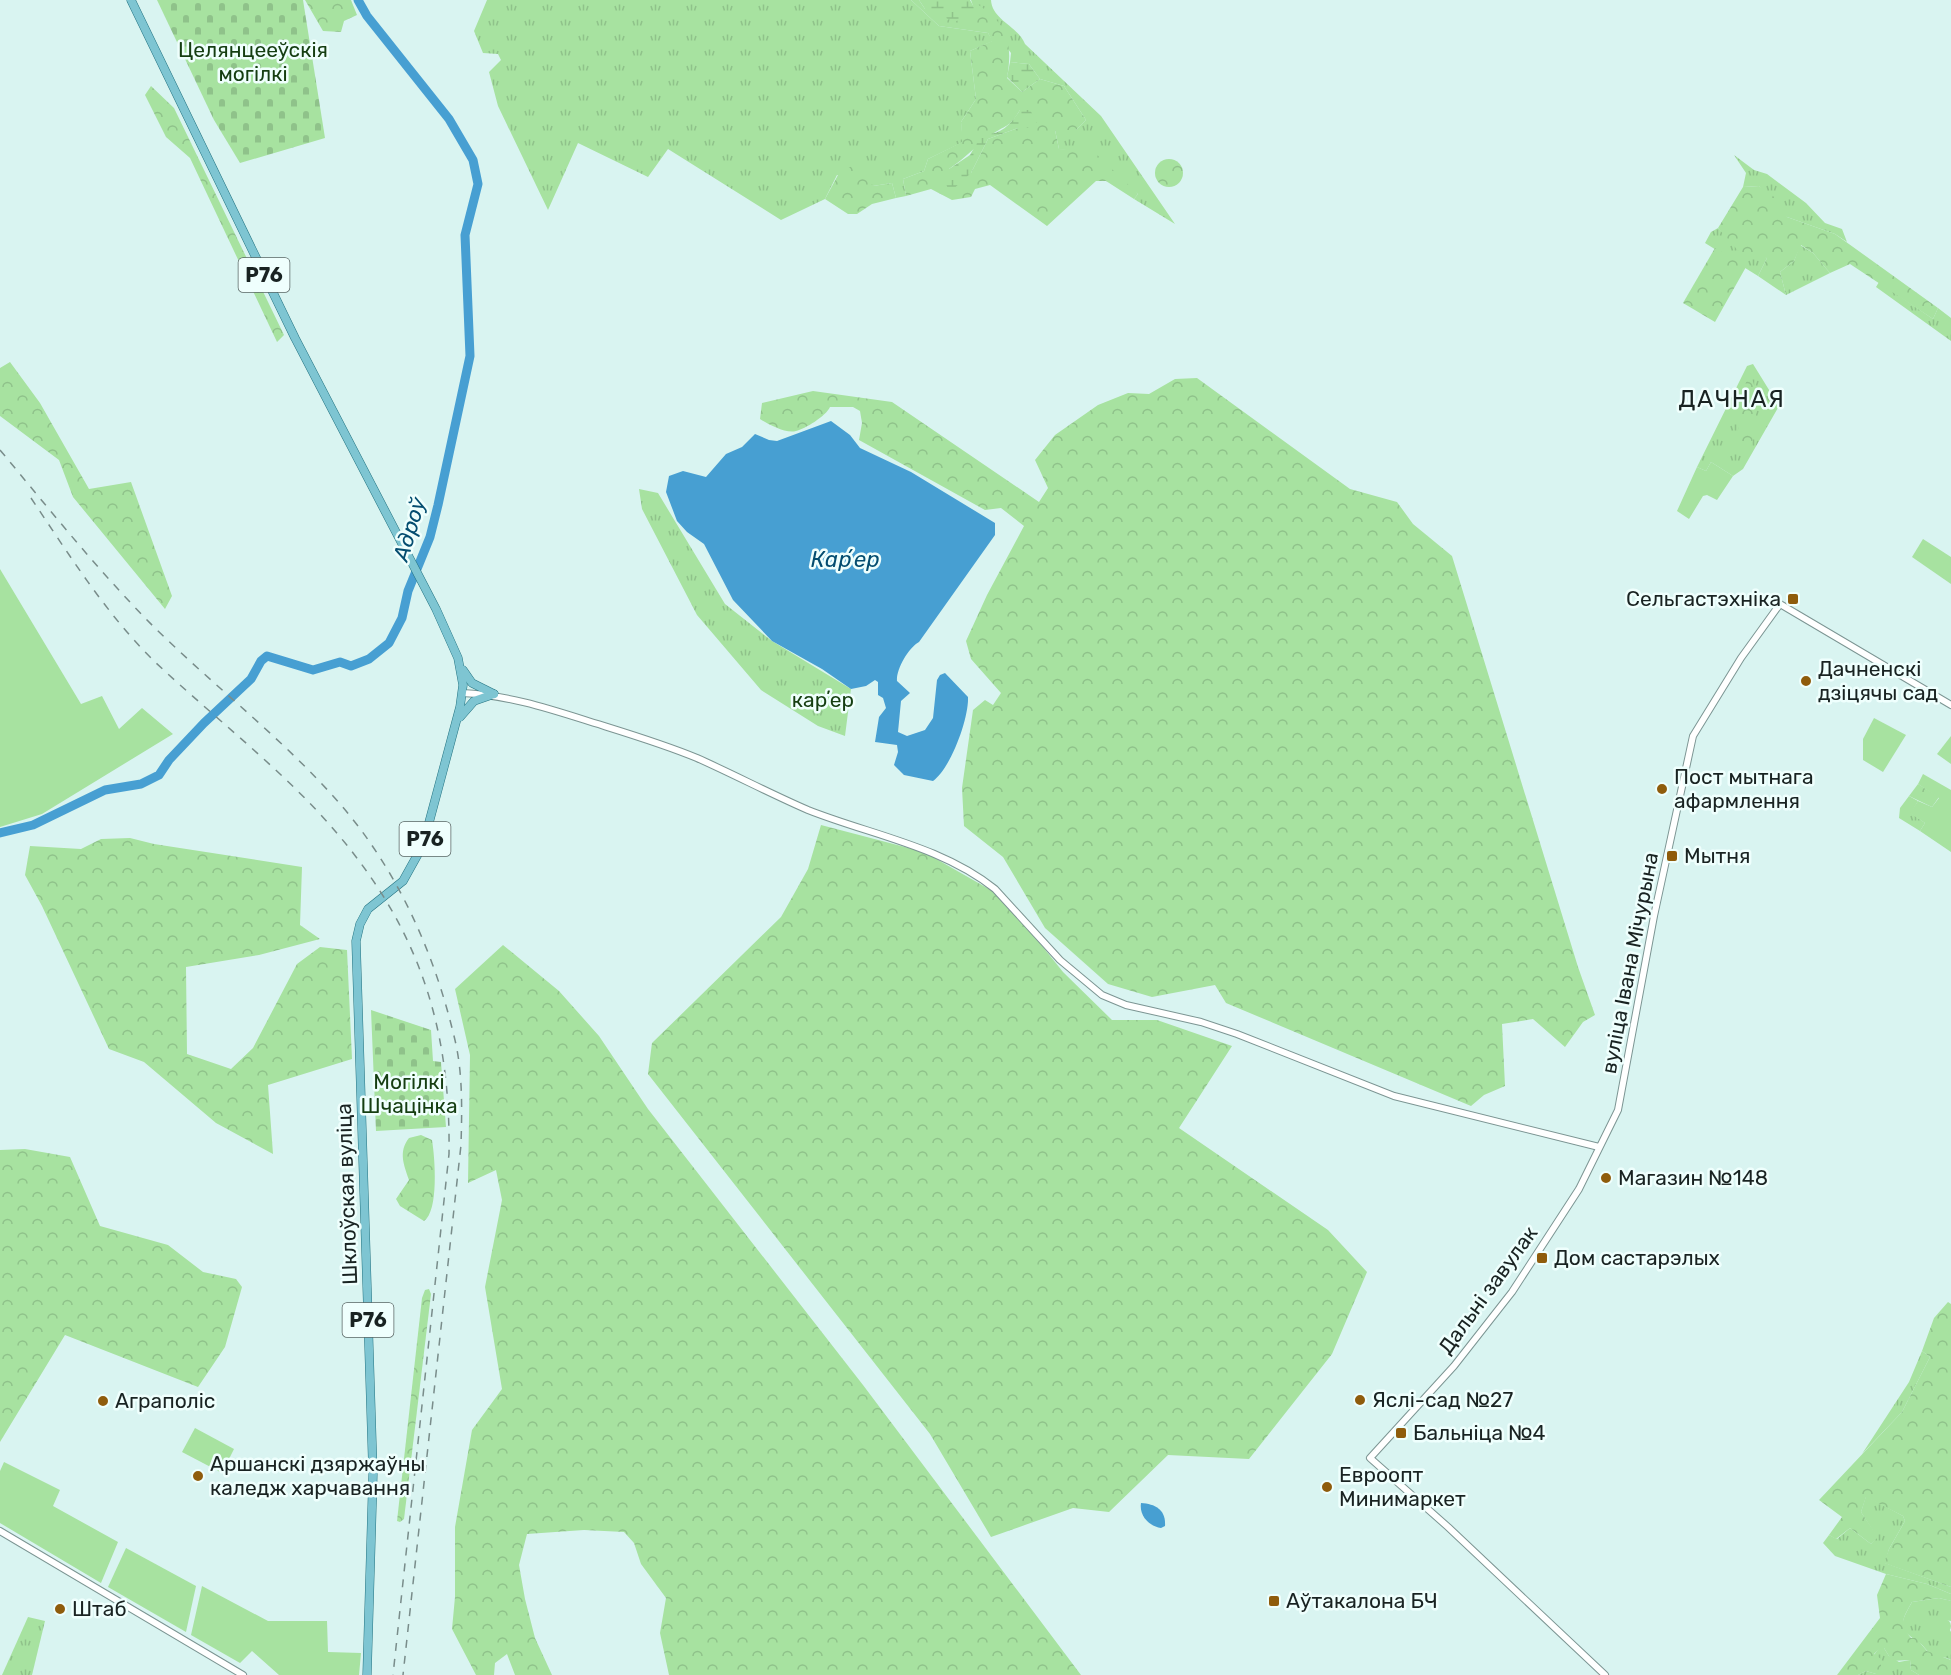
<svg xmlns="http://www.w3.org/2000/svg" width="1951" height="1675" font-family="Rubik,sans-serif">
<defs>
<pattern id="grass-tufts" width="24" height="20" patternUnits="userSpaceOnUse" patternTransform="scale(1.5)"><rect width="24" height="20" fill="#a7e2a0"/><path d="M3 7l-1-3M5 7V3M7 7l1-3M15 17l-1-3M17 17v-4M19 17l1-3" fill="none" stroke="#8fc28a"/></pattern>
<pattern id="forest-crowns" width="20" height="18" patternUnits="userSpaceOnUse" patternTransform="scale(1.5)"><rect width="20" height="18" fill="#a7e2a0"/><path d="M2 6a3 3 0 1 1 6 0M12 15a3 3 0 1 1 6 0" fill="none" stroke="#8fc28a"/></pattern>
<pattern id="wetland-marsh" width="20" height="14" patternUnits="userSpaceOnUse" patternTransform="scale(1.5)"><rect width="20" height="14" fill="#a7e2a0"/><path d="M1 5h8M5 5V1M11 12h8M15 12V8" fill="none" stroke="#8fc28a"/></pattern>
<pattern id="cemetery-stones" width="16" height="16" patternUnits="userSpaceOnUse" patternTransform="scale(1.5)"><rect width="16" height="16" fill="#a7e2a0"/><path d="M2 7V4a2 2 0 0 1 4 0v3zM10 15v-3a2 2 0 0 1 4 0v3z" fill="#8fc28a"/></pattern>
</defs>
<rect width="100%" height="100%" fill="#d9f4f1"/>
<!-- grass -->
<g fill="url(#grass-tufts)">
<polygon points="487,0 911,0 939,26 988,33 993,41 970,51 976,99 961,122 963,142 928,159 924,171 903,179 906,196 896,198 892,183 873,186 837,175 825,199 781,220 668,149 648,177 578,143 548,210 498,106 489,72 501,60 498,54 483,53 474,31"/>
<path d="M971,0H991C992,20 1018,26 1025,44L1101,116L1175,224L1134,199L1138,194L1074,151L1059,149L1055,130H1076L1086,120L1064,86L1040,79L1029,64L1010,62L1011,53Z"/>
<polygon points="1734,155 1754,170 1767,174 1806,203 1825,223 1842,229 1847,242 1835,234 1787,217 1759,186 1743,187 1746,173"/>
<polygon points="1718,228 1728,237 1767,258 1758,276 1705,243 1711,232"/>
<polygon points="1800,245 1813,253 1830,273 1786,295 1780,272 1794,261"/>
<polygon points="1879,282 1933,319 1938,308 1951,318 1951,341 1876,287"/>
<polygon points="1753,364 1779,406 1743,469 1733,476 1711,462 1706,471 1697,467 1747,366"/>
<polygon points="639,489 658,493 725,604 772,641 851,689 845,736 818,726 761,690 697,615 642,509"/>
<polygon points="1909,796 1918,801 1911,813 1925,823 1920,831 1899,818 1900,808"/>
<polygon points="1922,1351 1930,1357 1902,1412 1862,1454 1909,1382"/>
<polygon points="1866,1496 1903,1516 1905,1521 1889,1549 1885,1563 1951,1587 1951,1594 1927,1584 1886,1574 1835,1556 1823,1543 1829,1535 1837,1539 1850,1528 1871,1544 1877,1537 1861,1512"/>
<path d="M1939,1598L1951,1601V1621L1944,1620L1951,1632V1660C1945,1656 1940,1658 1934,1655C1927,1653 1925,1647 1920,1643C1897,1629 1900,1623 1912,1602Z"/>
<polygon points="28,1617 45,1621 32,1675 2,1675"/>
<polygon points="1879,1648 1884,1648 1889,1656 1899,1662 1910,1660 1911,1670 1919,1675 1858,1675 1866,1671 1876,1674 1874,1655"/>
</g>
<!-- forest -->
<g fill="url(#forest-crowns)" fill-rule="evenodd">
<polygon points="305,0 351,0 357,15 344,21 341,32 323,31"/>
<path d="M911,0H919L925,9H974L971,0C1005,21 1014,38 1007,78L1022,92L1040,79L1064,86L1086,120L1076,130H1055L1059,149L1092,150L1138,194L1134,199L1106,181H1096L1047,226L990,185L975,189L971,197L952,200L931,189L906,196L903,179L924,171L928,159L962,142L961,122L976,99L970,51L992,41L988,33L939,26ZM1020,110L1018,128L988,139L971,173L949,169C964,159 977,145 991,135C1007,124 1009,128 1020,110Z"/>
<polygon points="151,86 174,108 284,335 277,342 190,158 166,137 145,95"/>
<circle cx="1169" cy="173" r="14"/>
<polygon points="853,165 873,186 892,183 896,198 872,204 857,214 848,214 825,199 838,175"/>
<polygon points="1759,186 1785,205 1787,217 1835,234 1938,308 1933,319 1850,264 1830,273 1813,253 1801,245 1794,261 1780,272 1786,295 1758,276 1767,258 1742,255 1718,228 1743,187"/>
<polygon points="1715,248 1746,267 1715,322 1683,303"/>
<polygon points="10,362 40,403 89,489 131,482 172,596 165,609 73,497 59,460 0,416 0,368"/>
<path d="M1197,378L1350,489L1397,502L1413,524L1452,556L1578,967L1595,1015L1583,1022L1565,1047L1533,1019L1502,1024L1505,1086L1484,1095L1471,1106L1226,1003L1215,985L1152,997L1108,984L1045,928L1003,857L964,826L962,788L973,710L985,700L993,705L1001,693L971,659L966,641L987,595L1024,526L1001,508L985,510L859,440L862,423L860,411L853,407H830C826,416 805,429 796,431C786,434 768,424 760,419L762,403L813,391L892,402L1039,502L1048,488L1035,460L1055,435L1098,405L1128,393L1149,394L1175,379Z"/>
<path d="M1747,379L1752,380C1760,393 1756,442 1747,455L1742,454L1736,447L1742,396Z"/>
<polygon points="1918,784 1939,797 1932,807 1909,796"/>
<polygon points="821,825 924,852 1003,897 1063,972 1112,1020 1157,1020 1232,1046 1179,1128 1328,1230 1367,1272 1332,1354 1249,1459 1168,1455 1109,1512 1073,1508 991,1537 930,1434 648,1074 652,1043 781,917 808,869"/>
<polygon points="130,838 154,844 302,867 300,925 320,939 259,955 186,967 187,1054 231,1069 253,1048 297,964 320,947 347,950 352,1059 268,1085 273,1154 216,1123 144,1062 109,1049 42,906 25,875 30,846 81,849 101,839"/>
<polygon points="503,945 559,991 599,1036 648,1109 863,1385 1081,1675 669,1675 660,1633 666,1598 641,1564 634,1543 624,1532 584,1530 527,1534 519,1565 525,1599 535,1638 552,1675 515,1675 507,1654 495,1663 494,1675 476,1675 452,1629 455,1597 455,1527 472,1430 502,1389 485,1287 502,1200 496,1170 468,1183 470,1055 455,989"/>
<path d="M421,1135L432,1140C435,1158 439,1211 424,1221L400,1206L396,1199L409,1180C404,1165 398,1152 409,1138Z"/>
<polygon points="25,1149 70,1157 100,1226 168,1245 203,1272 236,1279 242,1287 225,1347 198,1387 65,1335 0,1442 0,1150"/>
<polygon points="429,1289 431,1294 404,1519 400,1522 397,1521 422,1298 425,1290"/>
<polygon points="1948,1302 1951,1304 1951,1587 1884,1563 1889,1549 1905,1521 1903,1516 1866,1497 1861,1512 1878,1537 1871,1544 1850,1528 1836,1539 1829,1535 1842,1517 1819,1500 1902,1412 1930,1357 1922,1351 1934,1318"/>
<path d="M1886,1574L1927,1584L1951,1594V1601L1939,1598L1912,1602C1903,1618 1899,1622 1911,1638H1916L1927,1651L1951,1660V1675H1919L1911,1670L1910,1660L1892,1661L1884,1648L1879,1649L1874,1654L1881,1659V1672L1876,1674L1866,1671L1858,1675H1837L1880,1618L1877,1595Z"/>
<circle cx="1944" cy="1626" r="7"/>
</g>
<!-- wetland -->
<g fill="url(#wetland-marsh)">
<polygon points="919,0 970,0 975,9 955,22 925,9"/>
<polygon points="1010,62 1029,64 1040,79 1022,92 1007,77"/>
<path d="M1020,110H1030L1037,122L1032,128H1018L988,139L971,173L950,192L944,181L949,169L970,155L982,134C1001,136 1011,124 1020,110Z"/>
</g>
<!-- cemetery -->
<g fill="url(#cemetery-stones)">
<polygon points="157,0 303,0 325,138 240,163 214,120"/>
<polygon points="371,1010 431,1030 433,1061 441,1062 446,1127 376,1131"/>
</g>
<!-- garden -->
<g fill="#a7e2a0">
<polygon points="1711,462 1733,476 1717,500 1707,495 1703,496 1689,519 1677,511 1697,467 1706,471"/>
<polygon points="1923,539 1951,557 1951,584 1912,557"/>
<polygon points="0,569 81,704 102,696 119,729 142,708 173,734 42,814 0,827"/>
<polygon points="1874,718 1906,735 1883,772 1863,760 1863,739"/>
<polygon points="1951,736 1951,764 1937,754"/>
<polygon points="1923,774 1951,790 1951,852 1920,831 1925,823 1910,813 1918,801 1932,807 1939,798 1918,784"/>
<polygon points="195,1428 234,1449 222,1473 182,1452"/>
<polygon points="4,1462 60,1490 53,1506 118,1542 101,1583 0,1523 0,1471"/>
<polygon points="126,1548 196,1586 186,1632 108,1587"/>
<polygon points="202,1586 268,1621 327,1621 328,1652 361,1653 359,1675 279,1675 252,1651 240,1663 191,1635"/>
</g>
<!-- water -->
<g fill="#479fd2">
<path d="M831,421L850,435L860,448L911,472L995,523V535L919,642C908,648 896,670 897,681L910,693L901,701L898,732L907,736L925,730L933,718L937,680L940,675L945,673L968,697C969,718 951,768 933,781L904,775L894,765L898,752L897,745L875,742L879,717L886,708L883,698L878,695V682L875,680L866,686L851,689L822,669L772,641L733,600L704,544L687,532L677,521L666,492L669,476L683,471L706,477L726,454L742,447L755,434L769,440L777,441Z"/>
<path d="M1141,1503C1156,1504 1166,1510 1165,1526L1161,1528C1149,1526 1139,1516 1141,1503Z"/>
</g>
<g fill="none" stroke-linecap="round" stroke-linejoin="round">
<!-- river -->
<polyline stroke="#479fd2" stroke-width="9" points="0,833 33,825 105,790 141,784 159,775 169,760 204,723 251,679 261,661 267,656 313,670 340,662 351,666 369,659 389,643 402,618 408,591 430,537 438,505 470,356 465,235 478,184 473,160 449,119 367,16 358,0"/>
<!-- tertiary casing -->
<g stroke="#7c9593" stroke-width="8">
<g id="tertiary">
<path d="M462,693C506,695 544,707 585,720C623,732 661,743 697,758C735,775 771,794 808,810C871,835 941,846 995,889L1060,960L1102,995L1126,1005L1201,1022L1237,1034L1394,1096L1599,1147"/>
<polyline points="0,1531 243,1675"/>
<polyline points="1605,1675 1448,1527 1370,1458 1454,1366 1512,1292 1579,1189 1618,1110 1654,916 1693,736 1741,658 1780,604 1951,705"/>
</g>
</g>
<!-- primary casing -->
<g stroke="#237381" stroke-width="9">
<g id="primary">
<polyline points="131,0 295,338 436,609 458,658 463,685 460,707 423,845 403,881 368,909 360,924 356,941 373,1474 367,1675"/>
<polyline points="463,670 472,683 494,694"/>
<polyline points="460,717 474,701 494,694"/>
</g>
</g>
<!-- tertiary -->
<use href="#tertiary" stroke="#fff" stroke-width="6"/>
<!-- primary -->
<use href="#primary" stroke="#7ec5d2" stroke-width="8"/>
<!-- rail -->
<g stroke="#798c8a" stroke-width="1.5" stroke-dasharray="8 8" stroke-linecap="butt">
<path d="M0,450C50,510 100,573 155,628C213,685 278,735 333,796C394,863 433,948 454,1036C463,1071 462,1109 461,1145L403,1675"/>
<path d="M31,498C68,553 106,614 154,661C209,713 270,760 321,815C414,917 451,1018 449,1154L393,1675"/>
</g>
</g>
<!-- markers -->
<g fill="#8f5c0c" stroke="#effffd" stroke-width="2">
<rect x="1787" y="593" width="12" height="12" rx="3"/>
<circle cx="1806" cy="681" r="6"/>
<circle cx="1662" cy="789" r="6"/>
<rect x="1666" y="850" width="12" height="12" rx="3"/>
<circle cx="1606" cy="1178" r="6"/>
<rect x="1536" y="1252" width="12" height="12" rx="3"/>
<circle cx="1360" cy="1400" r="6"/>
<circle cx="103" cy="1401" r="6"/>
<rect x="1395" y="1427" width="12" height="12" rx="3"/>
<circle cx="198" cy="1476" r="6"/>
<circle cx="1327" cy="1487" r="6"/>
<rect x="1268" y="1595" width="12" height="12" rx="3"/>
<circle cx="60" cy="1609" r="6"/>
</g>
<g text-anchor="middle" stroke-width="5" stroke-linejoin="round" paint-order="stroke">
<!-- shield labels -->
<g fill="#effffd" stroke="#596564" stroke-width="1.5">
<rect x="238.5" y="258" width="51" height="34" rx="4.5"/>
<rect x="399.5" y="822" width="51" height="34" rx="4.5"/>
<rect x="342.5" y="1303" width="51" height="34" rx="4.5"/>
</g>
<g font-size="20" font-weight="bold" fill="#192322">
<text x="264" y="282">Р76</text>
<text x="425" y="846">Р76</text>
<text x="368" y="1327">Р76</text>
</g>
<!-- park labels -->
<g font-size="21" fill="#153e11" stroke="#effffd">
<text x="253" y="57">Целянцееўскія<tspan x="253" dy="24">могілкі</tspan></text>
<text x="823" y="707">карʼер</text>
<text x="409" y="1089">Могілкі<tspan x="409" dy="24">Шчацінка</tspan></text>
</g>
<!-- poi labels -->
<g font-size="21" fill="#192322" stroke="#effffd" text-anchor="start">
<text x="1781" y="606" text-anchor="end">Сельгастэхніка</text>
<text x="1818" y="676">Дачненскі<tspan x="1818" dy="24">дзіцячы сад</tspan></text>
<text x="1674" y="784">Пост мытнага<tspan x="1674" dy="24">афармлення</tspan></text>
<text x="1684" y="863">Мытня</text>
<text x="1618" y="1185">Магазин №148</text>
<text x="1554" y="1265">Дом састарэлых</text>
<text x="1372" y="1407">Яслі-сад №27</text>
<text x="115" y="1408">Аграполіс</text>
<text x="1413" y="1440">Бальніца №4</text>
<text x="210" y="1471">Аршанскі дзяржаўны<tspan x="210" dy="24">каледж харчавання</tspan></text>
<text x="1339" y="1482">Евроопт<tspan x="1339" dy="24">Минимаркет</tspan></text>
<text x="1286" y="1608">Аўтакалона БЧ</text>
<text x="72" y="1616">Штаб</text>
</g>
<!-- street labels -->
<g font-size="21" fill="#192322" stroke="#effffd">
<text transform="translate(1630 963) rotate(-79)" y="7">вуліца Івана Мічурына</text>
<text transform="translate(347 1194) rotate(-92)" y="7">Шклоўская вуліца</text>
<text transform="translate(1488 1290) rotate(-54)" y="7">Дальні завулак</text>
</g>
<!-- water labels -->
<g font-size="22" font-style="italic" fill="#044d70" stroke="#effffd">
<text transform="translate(409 529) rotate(-73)" y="8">Адроў</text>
<text x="845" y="567">Карʼер</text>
</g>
<!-- quarter labels -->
<g font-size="24" letter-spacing="1.5" fill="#192322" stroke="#effffd">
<text x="1732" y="407">ДАЧНАЯ</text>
</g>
</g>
</svg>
